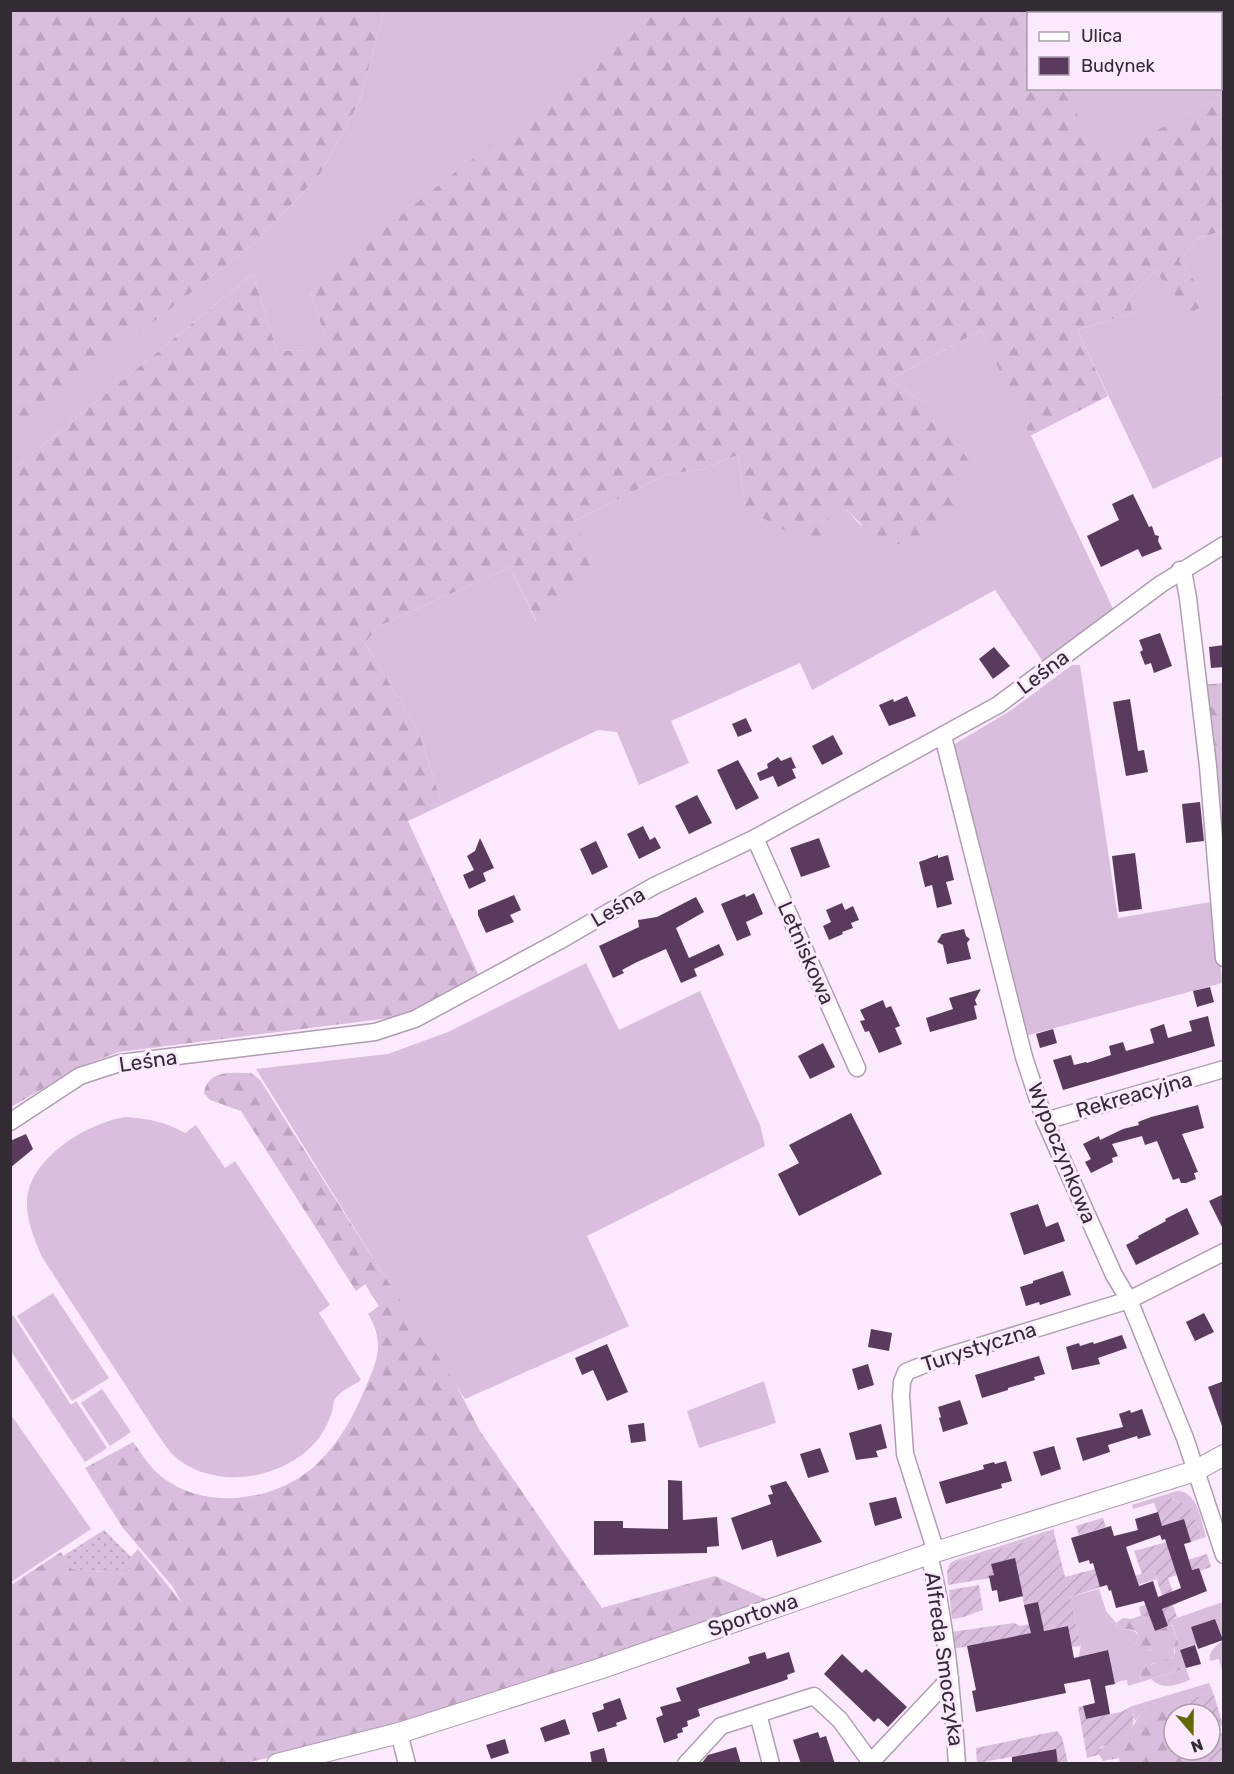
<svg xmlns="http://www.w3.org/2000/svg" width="1234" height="1774" font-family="Rubik,sans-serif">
<defs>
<pattern id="forest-firs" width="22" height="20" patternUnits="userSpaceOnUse" patternTransform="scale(1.5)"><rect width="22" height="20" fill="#dabedd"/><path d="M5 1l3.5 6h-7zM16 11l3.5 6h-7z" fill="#bca3be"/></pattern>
<pattern id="park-dots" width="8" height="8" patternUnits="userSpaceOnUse" patternTransform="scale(1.5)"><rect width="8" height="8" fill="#dabedd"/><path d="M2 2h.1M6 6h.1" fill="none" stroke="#bca3be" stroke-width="1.8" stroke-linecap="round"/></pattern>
<pattern id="garden-furrows" width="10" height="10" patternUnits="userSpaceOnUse" patternTransform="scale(1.5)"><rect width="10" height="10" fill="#dabedd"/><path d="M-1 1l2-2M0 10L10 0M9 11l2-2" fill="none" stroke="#bca3be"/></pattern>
</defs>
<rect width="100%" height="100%" fill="#fbe9fd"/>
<!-- grass -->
<g fill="#dabedd">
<polygon points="384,11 656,11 631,34 311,293 326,340 310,350 277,351 253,274 11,471 10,433 258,240 320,174 360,100"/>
<polygon points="1016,11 1223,11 1223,97 1102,158 1062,89 1220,88 1220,14 1028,14 1028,32"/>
<polygon points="1223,231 1224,392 1221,394 1224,399 1223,456 1153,489 1077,330 1133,313 1129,297 1155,271 1189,312 1210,301 1179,261 1198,238"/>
<polygon points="981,330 1117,617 1047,668 995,590 812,690 800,663 671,721 689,763 639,785 617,732 598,730 442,805 419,732 365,643 379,626 510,567 536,621 573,522 665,475 703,469 738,455 745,506 846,509 861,526 927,404 889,380"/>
<polygon points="1072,665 1080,665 1118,918 1216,901 1222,983 1025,1036 953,745 1010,711"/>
<polygon points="586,963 619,1030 700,991 760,1125 765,1146 587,1236 629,1326 465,1399 381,1271 256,1069 388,1054 448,1032"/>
<path d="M125,1117C146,1118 166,1122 185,1133L196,1125L225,1168L235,1161L330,1305L319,1313L361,1380C354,1385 340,1391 335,1399C333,1402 333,1408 332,1412C328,1424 322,1435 314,1444C279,1481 211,1491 172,1454C166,1447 161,1439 156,1432L42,1257C35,1241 27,1222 27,1204C26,1160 87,1123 125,1117Z"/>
<polygon points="53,1293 109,1378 72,1401 17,1316"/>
<polygon points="13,1315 71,1405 76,1401 107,1448 85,1462 11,1351 11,1317"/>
<polygon points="764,1381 776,1423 699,1448 687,1411"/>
<polygon points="102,1389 131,1432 110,1446 81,1403"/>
<polygon points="11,1415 91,1529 11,1582 10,1582"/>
<path d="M1177,1491C1198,1491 1201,1521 1206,1537L1202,1538L1190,1506L1170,1498L1133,1509L1132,1505Z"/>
<polygon points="1054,1529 1054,1533 951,1564 947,1571 950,1563 956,1560"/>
<polygon points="1154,1570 1156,1579 1119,1591 1116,1582"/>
<path d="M1099,1589L1106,1611L1116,1623L1117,1628C1126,1632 1136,1626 1139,1639L1135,1645L1149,1651L1165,1643H1172L1174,1646V1656L1166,1661L1151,1664L1140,1677L1141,1682L1128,1686L1127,1680L1120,1681L1115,1684L1107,1650L1086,1655V1680L1073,1683L1081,1646L1070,1597Z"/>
<path d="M1223,1599V1670H1222L1219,1659L1210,1661C1208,1651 1216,1646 1223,1640L1215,1619L1191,1627L1197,1644L1180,1650L1171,1620L1223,1602Z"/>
<path d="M1186,1668L1190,1680C1175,1685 1164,1691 1151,1679Z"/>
<polygon points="1209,1683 1213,1692 1188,1700 1193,1714 1174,1714 1174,1717 1169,1708 1143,1711 1135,1721 1132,1706"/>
</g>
<!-- forest -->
<g fill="url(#forest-firs)">
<polygon points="11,10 384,11 360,100 320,174 258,240 11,433"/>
<polygon points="656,11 1016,11 1028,32 1028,88 1062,89 1103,157 1223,97 1223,231 1198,238 1179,261 1211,302 1189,313 1155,271 1129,297 1133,313 1077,330 1108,396 1030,436 981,330 889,380 927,404 970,462 955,504 912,542 883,546 846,509 830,509 826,539 780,529 745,506 738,455 703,469 665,475 573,522 599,566 581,590 537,622 510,567 379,626 365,643 419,732 442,805 408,821 481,980 414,1015 119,1052 86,1064 11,1107 11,471 253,274 277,351 309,350 326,340 311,293 329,272 631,34"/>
<polygon points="1223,683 1223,962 1198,685"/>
<path d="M251,1073L260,1080L381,1271L453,1379L480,1431L602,1608L715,1576L770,1601L601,1659L347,1740L245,1763L11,1764V1585L61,1552L72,1569L126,1574L131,1557L138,1549L182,1603L173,1587L123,1528L85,1468L133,1442C142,1454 150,1468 162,1477C206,1512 279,1501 318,1463C339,1442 353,1418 364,1391C377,1361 386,1344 368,1314L379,1306L365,1284L356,1291L241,1111L210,1100L204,1093C208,1069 232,1073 251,1073Z"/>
<path d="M1149,1613L1155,1631L1172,1625L1186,1668L1141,1682L1140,1670L1146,1666L1172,1658L1175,1653L1174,1646L1168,1643L1143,1653L1138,1652L1134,1647L1139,1639L1137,1632C1131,1627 1123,1631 1117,1628L1116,1623L1123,1618L1131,1619Z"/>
<path d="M1161,1702C1179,1709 1174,1734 1174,1750H1205L1209,1763H1120L1119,1758L1103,1761L1098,1753C1103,1743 1116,1740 1126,1736C1137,1724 1141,1703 1161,1702Z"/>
</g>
<!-- park -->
<polygon fill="url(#park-dots)" points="104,1530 131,1557 127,1574 72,1569 63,1556"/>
<!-- garden -->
<g fill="url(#garden-furrows)">
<polygon points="1170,1498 1190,1506 1202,1538 1191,1542 1184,1519 1162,1526 1154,1502"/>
<polygon points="1103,1518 1106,1527 1079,1535 1076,1526"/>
<polygon points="1054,1533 1065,1577 1095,1569 1101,1587 1070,1597 1081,1646 1072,1647 1067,1626 953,1649 951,1632 1014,1623 1020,1626 1042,1621 1038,1602 1024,1605 1015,1559 992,1564 994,1575 990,1578 948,1585 947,1571 951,1564"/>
<polygon points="1167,1542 1174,1564 1207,1554 1211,1567 1200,1571 1198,1568 1168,1578 1177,1604 1173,1605 1177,1617 1171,1620 1172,1625 1168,1626 1164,1615 1151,1620 1149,1614 1141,1616 1139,1607 1163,1598 1154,1571 1142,1574 1134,1551"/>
<path d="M979,1585L983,1610C972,1613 965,1618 952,1619L949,1590Z"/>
<polygon points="1213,1692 1223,1725 1214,1729 1217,1735 1223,1733 1223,1763 1209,1763 1205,1750 1210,1750 1210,1714 1193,1714 1188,1700"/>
<path d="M1083,1706L1086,1719L1121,1712L1132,1706C1138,1737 1126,1736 1101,1747L1098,1755L1087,1758L1078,1707Z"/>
<polygon points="1057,1731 1062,1737 1068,1763 1058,1763 1055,1749 977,1763 976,1748"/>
</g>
<!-- building -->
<g fill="#5a3b5e" fill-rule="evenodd">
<polygon points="1133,494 1149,527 1152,526 1155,535 1159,536 1158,541 1162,549 1142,557 1138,549 1101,567 1087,536 1119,520 1112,504"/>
<polygon points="1160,633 1172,666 1154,673 1151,663 1145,665 1140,652 1143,650 1139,640"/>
<polygon points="1224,645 1224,667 1211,668 1209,647"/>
<polygon points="994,647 1010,666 993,679 979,659"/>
<polygon points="907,696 916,716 889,726 879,705 893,699 894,702"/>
<polygon points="1130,699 1138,751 1144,750 1148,772 1126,776 1113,702"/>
<polygon points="746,718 752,731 738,737 732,724"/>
<polygon points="833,735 843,754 822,765 812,746"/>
<polygon points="778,757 781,761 791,757 796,768 792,769 796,778 778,787 773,776 760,781 757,773 768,768 767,764"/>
<polygon points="738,760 759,798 736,810 717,770"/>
<polygon points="697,795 712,823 689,834 675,806"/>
<polygon points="1200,802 1204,841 1186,843 1182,804"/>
<polygon points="643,826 650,840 655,837 661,848 639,859 627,834"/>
<polygon points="480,838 494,868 483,873 486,881 469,889 463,875 474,870 467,856 475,851"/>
<polygon points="819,838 830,867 801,877 790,848"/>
<polygon points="596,841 608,867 592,875 580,849"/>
<polygon points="1135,853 1142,909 1119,912 1112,856"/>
<polygon points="938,855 938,858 948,855 954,880 946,882 952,904 937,908 932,885 925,887 919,862"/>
<polygon points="754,893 763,914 746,922 751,935 737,941 721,904 745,894 746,897"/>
<polygon points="514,895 521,910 510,915 514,922 486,933 478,915 478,910"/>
<polygon points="696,897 704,912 676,928 689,958 719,944 724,955 694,969 697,976 681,983 666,949 635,963 622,970 624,973 613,978 599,946 639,927 638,920 657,917"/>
<polygon points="842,903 845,910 853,906 859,920 851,923 853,928 842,932 843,934 829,940 823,926 831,922 826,910"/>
<polygon points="964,929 966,936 970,939 967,943 971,959 947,964 943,945 937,942 942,934"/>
<polygon points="1210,987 1214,1002 1197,1007 1193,991"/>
<polygon points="981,989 975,1000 977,1005 974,1006 977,1019 930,1032 926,1018 953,1009 949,998"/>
<polygon points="883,1000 886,1008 891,1006 900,1026 895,1028 902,1044 879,1053 869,1031 865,1032 860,1021 865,1020 860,1010"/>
<polygon points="1208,1016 1215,1046 1063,1090 1053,1060 1071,1055 1074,1065 1086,1062 1087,1063 1111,1055 1109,1046 1123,1042 1126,1051 1154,1043 1150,1029 1164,1024 1168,1038 1192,1031 1189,1021"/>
<polygon points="1053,1029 1057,1043 1040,1048 1036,1034"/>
<polygon points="823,1043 835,1067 810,1079 798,1056"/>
<polygon points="1198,1105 1204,1128 1182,1134 1198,1172 1194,1173 1196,1179 1186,1183 1181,1183 1179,1178 1173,1180 1157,1141 1145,1145 1142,1136 1112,1144 1118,1156 1112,1158 1113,1162 1091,1173 1085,1162 1091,1159 1083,1144 1099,1136 1100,1140 1123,1129 1139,1125 1138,1122 1151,1117"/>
<polygon points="851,1113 882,1174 799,1216 778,1174 799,1163 789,1145"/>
<polygon points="26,1134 33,1149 10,1168 10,1141"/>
<polygon points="1224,1194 1224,1231 1209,1201"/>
<polygon points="1038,1204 1046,1227 1058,1222 1065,1241 1024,1255 1010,1213"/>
<polygon points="1187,1208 1199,1234 1136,1265 1126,1245 1139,1238 1138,1236 1166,1221 1165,1219"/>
<polygon points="1063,1271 1071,1295 1040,1305 1039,1302 1026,1306 1020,1287 1033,1283 1033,1281"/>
<polygon points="1204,1313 1214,1332 1195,1341 1186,1322"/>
<polygon points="871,1329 892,1333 889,1351 868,1347"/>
<polygon points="1122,1335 1127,1348 1098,1358 1100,1364 1072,1370 1066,1347 1079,1343 1080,1346 1093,1342 1094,1344"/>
<polygon points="607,1344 628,1392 607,1401 593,1370 582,1375 575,1358"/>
<polygon points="1039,1356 1045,1374 1034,1377 1035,1380 1008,1388 1008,1390 982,1398 975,1375"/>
<polygon points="868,1364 874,1385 858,1390 852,1369"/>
<polygon points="1224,1381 1224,1426 1222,1426 1208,1387"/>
<polygon points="960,1400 968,1424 943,1432 939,1418 941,1417 938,1407"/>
<polygon points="1142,1409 1151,1435 1138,1439 1137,1436 1108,1445 1110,1452 1083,1461 1076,1438 1123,1427 1119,1414 1130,1410 1131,1413"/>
<polygon points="644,1423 646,1441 631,1443 628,1425"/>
<polygon points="881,1424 887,1448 876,1451 878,1457 856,1460 849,1433"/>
<polygon points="1054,1446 1061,1469 1041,1476 1033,1452"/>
<polygon points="820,1448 829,1472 808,1478 800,1454"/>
<polygon points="1006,1461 1012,1481 1001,1484 1002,1488 946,1504 939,1482 984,1469 983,1465 994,1462 995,1464"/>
<polygon points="668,1480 682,1481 683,1520 717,1517 719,1546 707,1547 707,1553 594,1555 594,1521 623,1521 623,1528 668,1529"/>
<polygon points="786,1481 822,1542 777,1557 772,1540 742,1550 731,1518 771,1504 768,1495 773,1494 770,1486"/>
<polygon points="896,1497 902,1518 875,1526 869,1503"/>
<path d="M1158,1512L1162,1526L1184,1519L1191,1542L1184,1544L1192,1570L1199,1568L1207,1591L1162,1609L1168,1626L1155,1631L1144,1601L1116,1608L1111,1590L1109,1591L1107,1585L1100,1587L1093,1563L1090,1564L1089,1560L1079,1563L1071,1538L1111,1526L1114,1536L1138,1530L1135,1519ZM1160,1535L1162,1540L1165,1539L1181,1588L1158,1597L1153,1581L1139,1586L1126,1547Z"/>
<polygon points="1015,1558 1023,1596 999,1602 997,1590 992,1591 989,1576 994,1575 991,1564"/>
<polygon points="1038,1602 1044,1631 1068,1626 1074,1658 1108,1650 1115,1684 1105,1686 1110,1714 1086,1719 1083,1706 1095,1703 1090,1679 1064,1684 1066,1693 976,1712 972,1691 976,1690 967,1646 1031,1633 1024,1605"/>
<polygon points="1215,1619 1223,1640 1198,1649 1191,1627"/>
<polygon points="1195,1645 1201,1664 1186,1668 1180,1650"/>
<polygon points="765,1652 767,1659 789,1652 795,1672 787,1675 788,1679 783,1681 698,1709 700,1716 687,1721 688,1726 682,1728 683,1732 677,1734 678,1738 664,1743 656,1718 663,1715 660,1707 681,1701 676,1688 750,1663 748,1657"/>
<polygon points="842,1654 862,1673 866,1669 907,1707 888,1727 878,1718 874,1722 824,1674"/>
<polygon points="620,1698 627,1719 616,1723 617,1726 598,1732 592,1713 604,1709 603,1704"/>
<polygon points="565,1719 570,1734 545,1742 540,1728"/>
<polygon points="818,1732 820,1738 826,1736 835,1764 801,1764 793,1740"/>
<polygon points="505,1739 509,1753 491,1759 486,1745"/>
<polygon points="736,1747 741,1764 701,1764 708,1755"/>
<polygon points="604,1748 608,1764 592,1764 590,1752"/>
<polygon points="1056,1749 1058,1764 1012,1764 1012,1757"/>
</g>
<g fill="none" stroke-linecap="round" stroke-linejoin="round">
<!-- minor casing -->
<g stroke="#b19cb4" stroke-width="19">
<g id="minor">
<polyline points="1180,570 1184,576 1188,598 1208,766 1224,958"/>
<polyline points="943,736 1024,1057 1045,1121 1114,1275 1129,1300 1185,1438 1224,1555"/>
<polyline points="755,838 857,1068"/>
<polyline points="1045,1121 1224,1069"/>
<polyline points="10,1122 80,1076 120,1063 375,1032 415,1019 559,941 654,886 755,838 998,705 1161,584 1224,545"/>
<polyline points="936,1552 905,1454 901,1396 902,1382 906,1372 938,1359 1129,1300 1224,1252"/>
<path d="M929,1554C946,1622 952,1694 957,1764"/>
<polyline points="758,1714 771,1764"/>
<polyline points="399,1733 407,1764"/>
<polyline points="872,1761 950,1678"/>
<polyline points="686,1764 721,1726 814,1696 840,1720 872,1764"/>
</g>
</g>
<!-- tertiary casing -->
<g stroke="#b19cb4" stroke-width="22">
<polyline id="tertiary" points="277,1764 399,1733 602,1668 929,1554 1195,1471 1224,1455"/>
</g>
<!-- minor -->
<use href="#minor" stroke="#fff" stroke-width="16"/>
<!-- tertiary -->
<use href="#tertiary" stroke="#fff" stroke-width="20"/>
</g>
<g text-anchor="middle" stroke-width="6" stroke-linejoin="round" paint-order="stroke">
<!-- street labels -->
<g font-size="21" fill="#332b34" stroke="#fbe9fd">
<text transform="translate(1043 672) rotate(-37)" y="7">Leśna</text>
<text transform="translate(618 907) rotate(-30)" y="7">Leśna</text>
<text transform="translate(806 953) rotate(66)" y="7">Letniskowa</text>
<text transform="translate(148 1061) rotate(-8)" y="7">Leśna</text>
<text transform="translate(1134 1095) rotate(-16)" y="7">Rekreacyjna</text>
<text transform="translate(1062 1153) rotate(68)" y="7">Wypoczynkowa</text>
<text transform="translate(979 1347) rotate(-18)" y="7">Turystyczna</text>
<text transform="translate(753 1615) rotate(-19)" y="7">Sportowa</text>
<text transform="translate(944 1659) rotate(82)" y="7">Alfreda Smoczyka</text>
</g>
</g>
<!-- border -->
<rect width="1234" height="1774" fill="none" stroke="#332b34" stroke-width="24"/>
<!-- legend -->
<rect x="1027" y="12" width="195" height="78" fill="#fbe9fd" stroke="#ab9dad" stroke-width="1.5"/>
<rect x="1039" y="32" width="30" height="9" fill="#ffffff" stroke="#ab9dad" stroke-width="1.5"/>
<text x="1081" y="42" font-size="18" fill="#332b34">Ulica</text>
<rect x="1039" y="57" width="30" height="18" fill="#5a3b5e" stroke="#ab9dad" stroke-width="1.5"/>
<text x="1081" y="72" font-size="18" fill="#332b34">Budynek</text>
<!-- north arrow -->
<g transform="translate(1192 1732) rotate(160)"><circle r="28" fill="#fbe9fd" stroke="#ab9dad" stroke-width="1.5"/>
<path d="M0-4.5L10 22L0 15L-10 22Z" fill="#636706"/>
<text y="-9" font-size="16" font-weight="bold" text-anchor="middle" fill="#332b34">N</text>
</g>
</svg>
